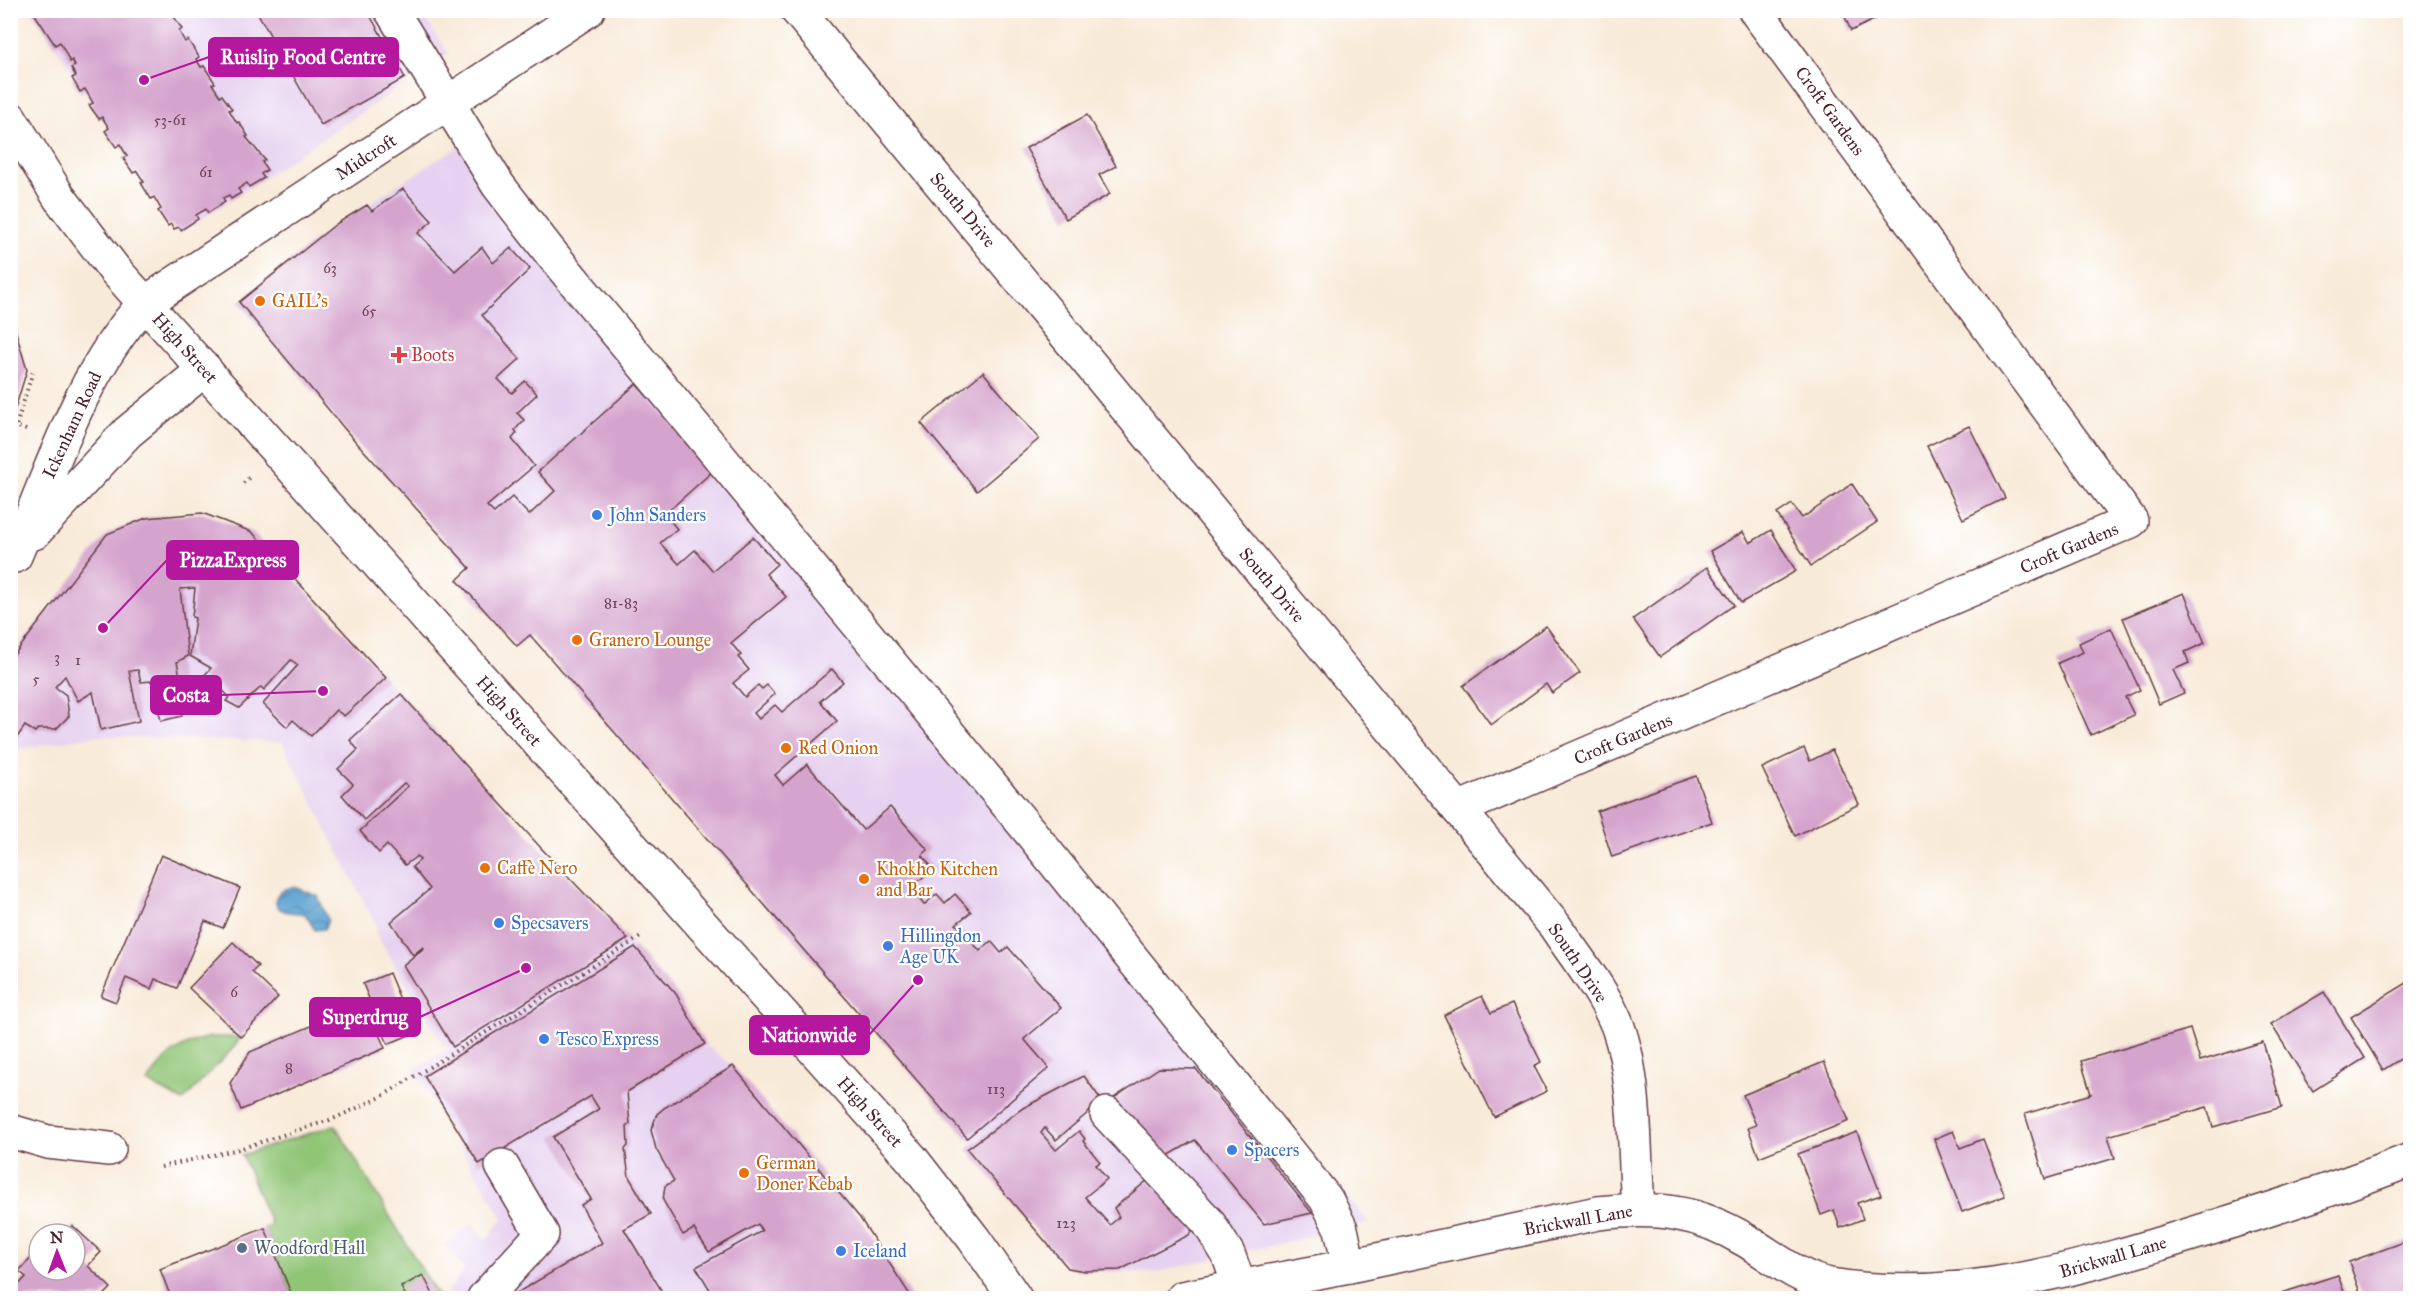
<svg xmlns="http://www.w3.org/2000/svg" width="2421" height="1309" font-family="'IM FELL Great Primer',serif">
<defs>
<pattern id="water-waves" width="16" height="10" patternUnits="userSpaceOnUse" patternTransform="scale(1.5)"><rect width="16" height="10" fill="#5ba3d1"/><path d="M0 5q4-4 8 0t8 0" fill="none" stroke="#4d84aa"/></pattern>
</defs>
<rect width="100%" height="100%" fill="#fff"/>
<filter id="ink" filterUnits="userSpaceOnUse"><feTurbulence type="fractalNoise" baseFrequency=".0167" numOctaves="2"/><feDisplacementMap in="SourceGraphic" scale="12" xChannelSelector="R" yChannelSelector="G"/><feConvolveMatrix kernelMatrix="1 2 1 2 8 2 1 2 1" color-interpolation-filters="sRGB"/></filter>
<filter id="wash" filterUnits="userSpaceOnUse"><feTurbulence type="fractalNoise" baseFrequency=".008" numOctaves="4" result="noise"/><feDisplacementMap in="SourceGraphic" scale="24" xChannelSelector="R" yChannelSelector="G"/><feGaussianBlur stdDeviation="1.35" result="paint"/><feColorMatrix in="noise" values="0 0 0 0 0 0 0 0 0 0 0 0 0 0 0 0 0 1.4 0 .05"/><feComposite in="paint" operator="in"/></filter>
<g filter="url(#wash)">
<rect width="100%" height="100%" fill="#f8ead8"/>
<!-- built -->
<g fill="#e6d2f0">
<polygon points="32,11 420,11 449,54 179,234"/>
<polygon points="477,135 895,653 1369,1223 1158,1272 1085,1271 1068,1268 967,1149 973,1144 577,688 348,433 239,302 336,224"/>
<polygon points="202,513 251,532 541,848 635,947 676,994 705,1044 733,1066 860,1218 912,1298 443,1298 464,1270 445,1245 472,1223 486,1240 503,1218 414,1070 447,1050 375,932 378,929 282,742 96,736 11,750 11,660 107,534 146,518"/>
</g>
<!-- green -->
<g fill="#90c576" stroke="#6d7250" stroke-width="1.5">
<path d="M211,1037H241L234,1047L183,1101L147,1082C165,1056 179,1043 211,1037Z"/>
<polygon points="335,1125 439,1298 293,1298 265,1228 271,1225 242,1155"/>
</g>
<!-- water -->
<path fill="url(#water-waves)" stroke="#52617e" stroke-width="1.5" d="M295,887L318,896L328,920L324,929L315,930L305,914C297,912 287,914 280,909C267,897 285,887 295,887Z"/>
<g id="blocks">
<!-- building -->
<g fill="#d5a4cd">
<polygon points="32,10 165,10 168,14 171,12 182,29 179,31 185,42 188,40 199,57 196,59 201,67 204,66 215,83 212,84 220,96 222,95 232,109 229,110 237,123 239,122 248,136 246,137 265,160 262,162 267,170 261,174 264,178 249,187 247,183 238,189 241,193 231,199 229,195 223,198 225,202 208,213 206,209 196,215 198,219 181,230 179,227 174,229 171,224 168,226 158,211 161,209 154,197 151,199 141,183 144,182 137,171 133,173 123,158 127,156 120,144 116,147 105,131 109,128 102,117 99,119 89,105 93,103 85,89 80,92 72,78 76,76 71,68 75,66 72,60 70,62 60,42 55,45"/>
<polygon points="256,10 367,10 405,78 321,125"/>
<polygon points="1842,10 1894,10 1851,31"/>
<polygon points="1087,115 1116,166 1099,175 1110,194 1066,219 1026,148"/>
<polygon points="403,189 432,221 418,233 455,271 482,247 493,263 511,248 530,269 482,315 520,359 498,379 512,393 525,381 537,394 517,413 524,420 515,430 517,433 512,439 534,466 487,506 494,513 512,497 529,515 555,491 538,472 636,384 714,470 665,514 677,529 660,543 679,564 695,550 713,571 753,537 777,564 766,574 786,597 731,643 741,655 738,657 749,670 733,683 745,697 758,685 762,689 767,685 775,694 754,713 759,719 775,705 782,712 832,669 843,682 820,701 837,721 775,775 783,785 807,764 863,830 890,807 928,850 922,855 933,869 910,888 924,905 937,894 945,903 955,894 971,912 956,924 980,951 991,941 1001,953 1008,947 1061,1008 1024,1039 1049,1068 967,1138 530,635 517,646 457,580 470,568 348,433 239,302 336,224 367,205 372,211"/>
<polygon points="10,312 27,370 11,422 10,422"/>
<polygon points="983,372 1039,439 977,491 921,423"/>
<polygon points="1969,426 2005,498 1963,519 1927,446"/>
<polygon points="1852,484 1877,522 1811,566 1777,514 1792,504 1802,518"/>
<polygon points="202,513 252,532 386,678 344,716 336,710 311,736 293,720 287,727 263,704 298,665 291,660 264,690 261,687 239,708 226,701 229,697 217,684 214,689 202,678 211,668 190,656 195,618 192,617 195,588 180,589 188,656 177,662 186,706 181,707 182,716 161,721 152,681 141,682 138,670 129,671 139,721 101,730 93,692 78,701 65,676 55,687 66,695 69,716 56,729 38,729 35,732 25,726 18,736 10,741 10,660 107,534 146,518"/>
<polygon points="1771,530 1796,571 1741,603 1710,551 1743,532 1750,543"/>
<polygon points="1707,567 1734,605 1660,657 1633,619"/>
<polygon points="2184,593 2205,643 2185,652 2189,663 2173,670 2184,693 2159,704 2123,618"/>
<polygon points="1546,626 1580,673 1552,693 1546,684 1491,725 1463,686"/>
<polygon points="2111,628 2140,690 2125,697 2134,715 2091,735 2058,663 2083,652 2079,643"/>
<polygon points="401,694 541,848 628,939 453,1047 403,965 424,948 423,947 413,955 391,922 430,889 412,867 420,860 417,856 405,865 387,845 379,853 360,831 408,786 404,783 364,820 342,795 353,784 338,769 358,750 350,740"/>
<polygon points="1804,748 1810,761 1832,750 1859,804 1795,836 1762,768"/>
<polygon points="1696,776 1712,822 1612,857 1597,811"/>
<polygon points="161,855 240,888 223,928 205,921 177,988 155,979 151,989 126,978 116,1002 101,996"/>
<polygon points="233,942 258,966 252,972 278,997 241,1037 189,988"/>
<polygon points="635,947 676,994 705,1044 627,1092 630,1124 627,1125 628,1146 625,1149 629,1177 651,1214 624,1229 666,1298 508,1298 602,1243 581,1205 591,1199 553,1137 599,1109 591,1096 479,1164 424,1076"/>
<polygon points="389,973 414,1033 388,1044 363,984"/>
<polygon points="2410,981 2410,1053 2383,1070 2351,1017"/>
<polygon points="2324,992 2365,1058 2313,1091 2271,1024"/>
<polygon points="1482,996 1491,1013 1512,1004 1541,1062 1534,1066 1547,1091 1494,1117 1444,1015"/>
<polygon points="365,1003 385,1048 241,1110 230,1083 250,1052"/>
<polygon points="2190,1029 2200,1061 2263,1042 2282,1107 2213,1127 2207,1107 2108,1136 2115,1158 2045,1179 2025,1114 2091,1094 2081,1061"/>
<polygon points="1824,1062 1849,1121 1759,1157 1748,1128 1756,1125 1743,1095"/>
<polygon points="733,1066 860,1218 912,1298 715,1298 696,1267 762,1231 758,1224 709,1252 694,1229 683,1235 663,1200 665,1186 674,1181 656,1149 651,1130 657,1114 664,1108"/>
<polygon points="1159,1068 1196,1069 1312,1213 1264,1224 1195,1140 1161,1160 1111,1100"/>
<polygon points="1084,1076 1102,1101 1056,1140 1045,1128 1041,1133 1056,1150 1079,1131 1085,1139 1083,1141 1100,1162 1096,1165 1107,1179 1085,1197 1110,1225 1119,1217 1114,1208 1149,1179 1192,1229 1189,1235 1120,1270 1085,1271 1068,1268 967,1149 1023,1108"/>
<polygon points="1953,1131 1960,1148 1983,1139 2005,1196 1962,1212 1934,1139"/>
<polygon points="1857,1132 1881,1195 1857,1203 1863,1219 1840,1228 1834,1210 1821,1215 1798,1154"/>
<polygon points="73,1226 101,1252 88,1266 111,1288 101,1298 10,1298 10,1294 26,1277 19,1271 34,1255 39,1259 39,1270 75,1270 75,1234 66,1234"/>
<polygon points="265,1228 293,1298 171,1298 160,1269"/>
<polygon points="2407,1241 2410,1252 2410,1298 2362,1298 2349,1262"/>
<polygon points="423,1275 435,1298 407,1298 401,1287"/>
<polygon points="2338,1275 2346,1298 2266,1298"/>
</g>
</g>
</g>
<g filter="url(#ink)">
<use href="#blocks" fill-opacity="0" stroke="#643d45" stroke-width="1.5"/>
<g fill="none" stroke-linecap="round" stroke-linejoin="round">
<!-- minor casing -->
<g stroke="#643d45" stroke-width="36">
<g id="minor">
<polyline points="391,10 498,185 550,252 1031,833 1326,1199 1341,1229 1349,1266"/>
<path d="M797,10L1555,926C1576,958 1604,991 1618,1027C1637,1080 1634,1153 1638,1209"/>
<polyline points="145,303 588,10"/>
<polyline points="1458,809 2131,521 1755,10"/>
<polyline points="1107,1114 1208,1222 1228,1254 1240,1287"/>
<polyline points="10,1131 48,1142 109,1149"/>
<polyline points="484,1298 542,1234 502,1166"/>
<path d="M1182,1298L1349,1266L1598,1213C1656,1207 1696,1210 1747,1241C1773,1257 1799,1279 1830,1285C1960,1306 2086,1267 2208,1229C2277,1207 2344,1186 2410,1160"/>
</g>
</g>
<!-- major casing -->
<g stroke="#643d45" stroke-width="36">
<g id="major">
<polyline points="10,118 59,197 114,269 912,1159 974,1239 1015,1298"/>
<polyline points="34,533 128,432 205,369"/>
<path d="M15,556C52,470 80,373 145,303"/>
</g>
</g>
<!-- path -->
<g stroke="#643d45" stroke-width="4" stroke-dasharray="1.5 4.5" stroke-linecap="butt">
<polyline points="26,430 16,426 33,371"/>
<polyline points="243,483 250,477"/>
<polyline points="161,1167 239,1149 333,1119 381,1097 642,936"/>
</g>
<!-- minor -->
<use href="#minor" stroke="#fff" stroke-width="33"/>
<!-- major -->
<use href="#major" stroke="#fff" stroke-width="33"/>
</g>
</g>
<!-- markers -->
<g fill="#e8710a" stroke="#fff" stroke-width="2">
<circle cx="260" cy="301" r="6"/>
<circle cx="577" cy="640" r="6"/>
<circle cx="786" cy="748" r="6"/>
<circle cx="485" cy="868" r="6"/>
<circle cx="864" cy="879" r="6"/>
<circle cx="744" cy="1173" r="6"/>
</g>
<path fill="#e0444e" stroke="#fff" stroke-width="2" d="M396 346h6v6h6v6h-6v6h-6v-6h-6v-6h6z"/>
<g fill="#3f7fe0" stroke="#fff" stroke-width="2">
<circle cx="597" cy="515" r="6"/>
<circle cx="499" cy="923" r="6"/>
<circle cx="888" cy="946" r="6"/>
<circle cx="544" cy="1039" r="6"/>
<circle cx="1232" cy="1150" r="6"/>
<circle cx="841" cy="1251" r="6"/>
</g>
<circle fill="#5c6f8a" stroke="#fff" stroke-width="2" cx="242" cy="1248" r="6"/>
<g text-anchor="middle" stroke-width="4.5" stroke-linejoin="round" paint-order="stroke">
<!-- number labels -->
<g font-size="15" fill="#6d4054">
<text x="170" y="125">53-61</text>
<text x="206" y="177">61</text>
<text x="330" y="273">63</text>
<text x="369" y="316">65</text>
<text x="621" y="608">81-83</text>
<text x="57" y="662">3</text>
<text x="78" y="665">1</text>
<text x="36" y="684">5</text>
<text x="234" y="997">6</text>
<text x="289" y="1073">8</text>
<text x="996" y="1094">113</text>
<text x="1066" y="1228">123</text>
</g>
<!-- street labels -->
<g font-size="18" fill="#4a1f2b" stroke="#fff">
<text transform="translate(1830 111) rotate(54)" y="6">Croft Gardens</text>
<text transform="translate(366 157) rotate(-33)" y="6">Midcroft</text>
<text transform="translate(963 210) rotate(50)" y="6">South Drive</text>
<text transform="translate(185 348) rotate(48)" y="6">High Street</text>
<text transform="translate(72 425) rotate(-65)" y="6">Ickenham Road</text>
<text transform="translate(2069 548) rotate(-23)" y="6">Croft Gardens</text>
<text transform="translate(1272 585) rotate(50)" y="6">South Drive</text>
<text transform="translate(509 711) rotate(48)" y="6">High Street</text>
<text transform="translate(1623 739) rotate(-23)" y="6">Croft Gardens</text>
<text transform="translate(1578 963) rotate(56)" y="6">South Drive</text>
<text transform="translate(870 1112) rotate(48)" y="6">High Street</text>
<text transform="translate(1578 1220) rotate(-10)" y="6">Brickwall Lane</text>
<text transform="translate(2113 1257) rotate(-16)" y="6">Brickwall Lane</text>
</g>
<!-- food labels -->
<g font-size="18" fill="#c56008" stroke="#fff" text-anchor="start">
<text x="272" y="307">GAIL's</text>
<text x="589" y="646">Granero Lounge</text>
<text x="798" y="754">Red Onion</text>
<text x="497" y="874">Caffè Nero</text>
<text x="876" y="875">Khokho Kitchen<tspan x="876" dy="21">and Bar</tspan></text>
<text x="756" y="1169">German<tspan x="756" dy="21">Doner Kebab</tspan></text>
</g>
<!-- health labels -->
<g font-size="18" fill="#be3a42" stroke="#fff" text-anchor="start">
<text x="411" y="361">Boots</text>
</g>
<!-- shop labels -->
<g font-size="18" fill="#366cbe" stroke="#fff" text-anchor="start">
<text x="609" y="521">John Sanders</text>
<text x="511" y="929">Specsavers</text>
<text x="900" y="942">Hillingdon<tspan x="900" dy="21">Age UK</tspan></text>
<text x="556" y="1045">Tesco Express</text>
<text x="1244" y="1156">Spacers</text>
<text x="853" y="1257">Iceland</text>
</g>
<!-- service labels -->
<g font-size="18" fill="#4e5e75" stroke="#fff" text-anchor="start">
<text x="254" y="1254">Woodford Hall</text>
</g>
</g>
<!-- callouts -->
<path fill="none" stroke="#b5179e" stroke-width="2" d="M144 80L209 57M103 628L167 560M323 691L221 695M526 968L420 1017M918 980L869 1035"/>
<g fill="#b5179e" stroke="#fff" stroke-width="2">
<circle cx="144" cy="80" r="6"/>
<circle cx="103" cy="628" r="6"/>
<circle cx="323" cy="691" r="6"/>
<circle cx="526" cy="968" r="6"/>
<circle cx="918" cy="980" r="6"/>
</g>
<g fill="#b5179e" stroke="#b5179e" stroke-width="2">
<rect x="209" y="38" width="189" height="38" rx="6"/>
<rect x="167" y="541" width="131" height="38" rx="6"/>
<rect x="151" y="676" width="70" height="38" rx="6"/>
<rect x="310" y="998" width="110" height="38" rx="6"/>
<rect x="750" y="1016" width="119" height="38" rx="6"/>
</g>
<g font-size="20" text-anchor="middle" font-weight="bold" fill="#fff">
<text x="303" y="64">Ruislip Food Centre</text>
<text x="233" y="567">PizzaExpress</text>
<text x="186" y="702">Costa</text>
<text x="365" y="1024">Superdrug</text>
<text x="809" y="1042">Nationwide</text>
</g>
<!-- margin -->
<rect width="2421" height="1309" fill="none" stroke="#fff" stroke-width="36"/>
<!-- north arrow -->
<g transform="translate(57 1252) rotate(359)"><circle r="28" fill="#ffffff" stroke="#b7a5aa" stroke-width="1.5"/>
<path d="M0-4.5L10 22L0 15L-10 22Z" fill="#b5179e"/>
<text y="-9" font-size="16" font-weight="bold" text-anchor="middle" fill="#4a1f2b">N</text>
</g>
</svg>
